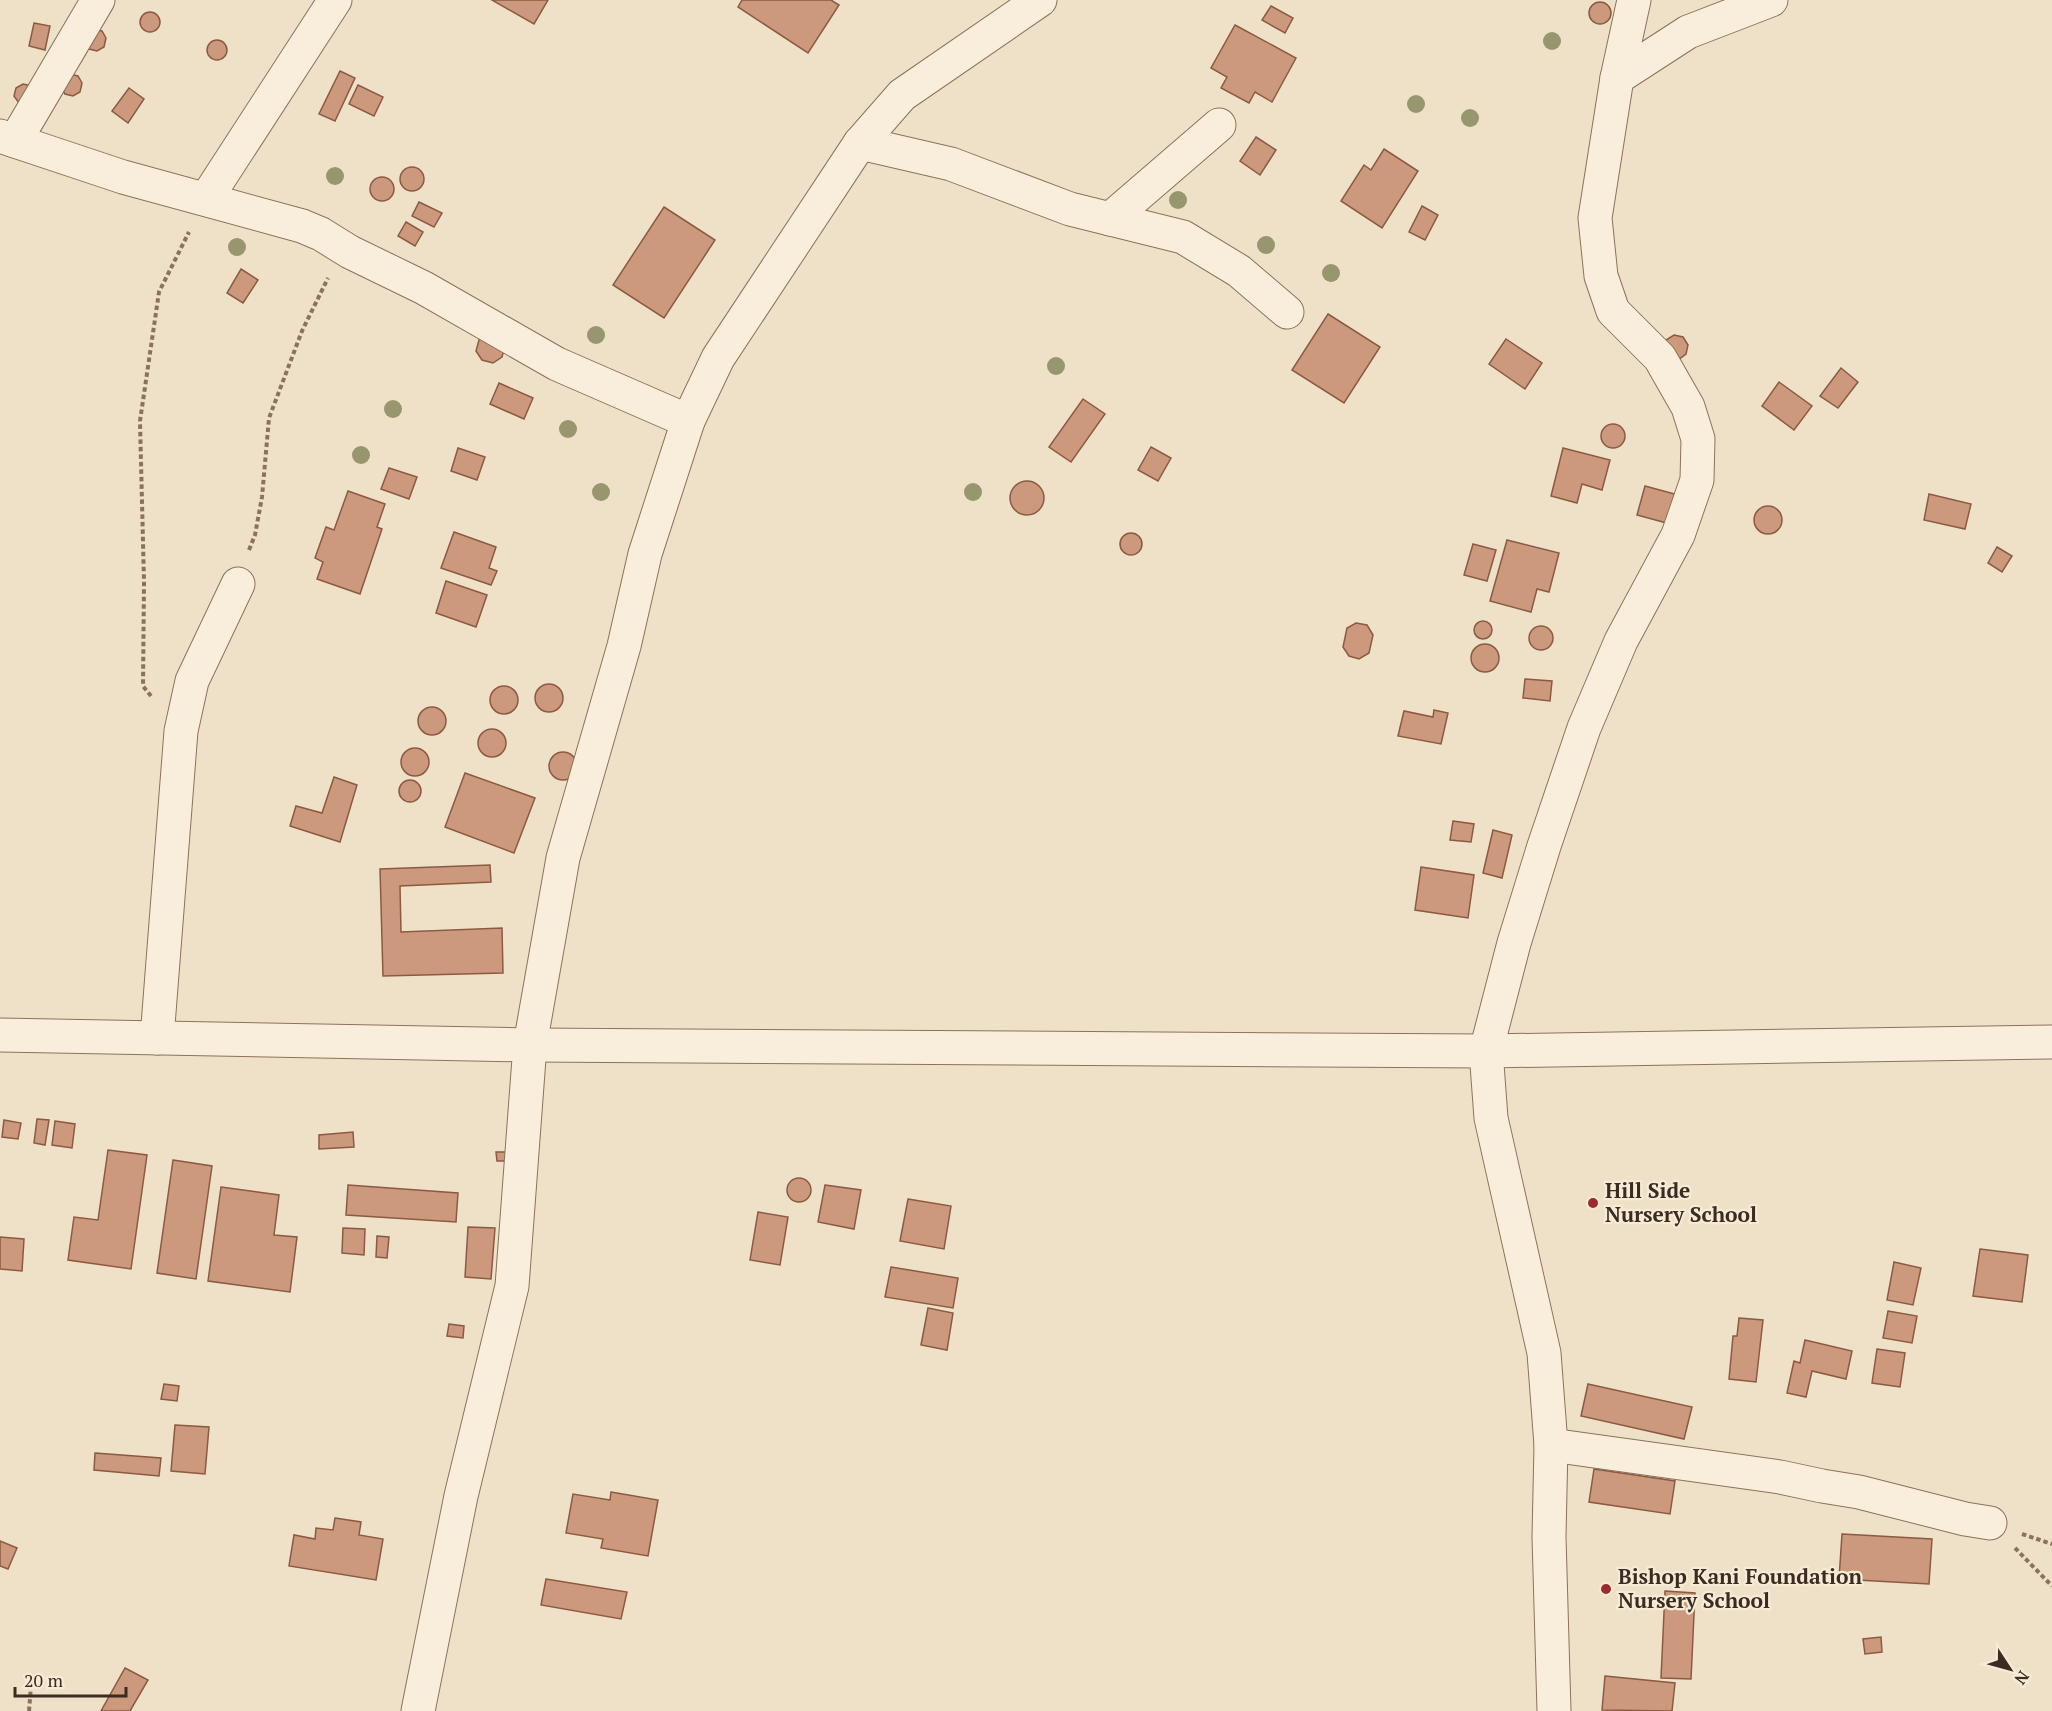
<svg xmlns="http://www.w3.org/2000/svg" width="2052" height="1711" font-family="'PT Serif',serif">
<rect width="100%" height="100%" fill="#efe1c7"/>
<!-- building -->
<g fill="#cd997d" stroke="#8b5a42" stroke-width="1.5">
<polygon points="492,0 548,0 534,24"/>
<polygon points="742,0 831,0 839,5 808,53 738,7"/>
<circle cx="1600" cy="13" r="11"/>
<polygon points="1271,6 1293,18 1285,33 1262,20"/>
<circle cx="150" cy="22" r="10"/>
<polygon points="34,23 50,26 45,50 29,46"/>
<polygon points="1235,25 1296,58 1272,102 1255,92 1249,103 1221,88 1227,77 1211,68"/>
<polygon points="93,29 102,31 106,38 104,47 97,51 89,49 84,42"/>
<circle cx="217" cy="50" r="10"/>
<polygon points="340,71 355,78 335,121 319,114"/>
<polygon points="69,74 78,76 82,83 80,92 73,96 65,94 60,87"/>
<polygon points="23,84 32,86 19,103 14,96 16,88"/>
<polygon points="358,85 383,97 374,116 349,104"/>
<polygon points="129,88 144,99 128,123 112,111"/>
<polygon points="1256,137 1276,150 1260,175 1240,161"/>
<polygon points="1384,149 1418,171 1382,228 1341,201 1364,165 1371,170"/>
<circle cx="412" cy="179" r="12"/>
<circle cx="382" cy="189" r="12"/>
<polygon points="419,202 442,213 434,227 412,216"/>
<polygon points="1422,206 1438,215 1425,240 1409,232"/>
<polygon points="664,207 715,240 664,318 613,285"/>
<polygon points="406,222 423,232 415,246 398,236"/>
<polygon points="241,269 258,280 243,303 227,293"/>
<polygon points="1328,314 1380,347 1344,403 1292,370"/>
<polygon points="488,334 505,346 502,357 493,363 482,360 476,351 479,340"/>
<polygon points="1674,335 1683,337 1688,345 1686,354 1678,360 1663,349 1666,340"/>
<polygon points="1506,339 1542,363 1525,389 1489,364"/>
<polygon points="1841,368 1858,382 1838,408 1820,396"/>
<polygon points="1779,382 1812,406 1794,430 1762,406"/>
<polygon points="499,383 533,398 524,419 490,404"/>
<polygon points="1083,399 1105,414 1071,462 1049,447"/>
<circle cx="1613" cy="436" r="12"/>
<polygon points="1151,447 1171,458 1158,481 1138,470"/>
<polygon points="458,448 485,457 477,480 451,471"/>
<polygon points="1563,448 1610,460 1602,490 1582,484 1577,503 1551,496"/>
<polygon points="389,468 417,477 409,499 381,489"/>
<circle cx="1027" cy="498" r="17"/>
<polygon points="1645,486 1682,496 1674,525 1637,515"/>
<polygon points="348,491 385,504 377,527 382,529 360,594 317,579 323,562 315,558 326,527 334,530"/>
<polygon points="1929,494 1971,504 1965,529 1924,520"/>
<circle cx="1768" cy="520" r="14"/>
<polygon points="454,532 496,547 489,568 497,571 491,585 441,568"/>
<circle cx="1131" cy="544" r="11"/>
<polygon points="1507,540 1559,553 1549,592 1537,589 1531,612 1490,601"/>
<polygon points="1473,544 1496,550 1487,581 1464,575"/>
<polygon points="1997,547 2012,556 2002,572 1988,563"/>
<polygon points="446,581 487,595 476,627 436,613"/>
<circle cx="1483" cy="630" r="9"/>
<polygon points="1356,623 1367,625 1373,635 1369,653 1359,659 1349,656 1343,647 1347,628"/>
<circle cx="1541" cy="638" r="12"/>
<circle cx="1485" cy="658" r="14"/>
<polygon points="1525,679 1552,681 1550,701 1523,698"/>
<circle cx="549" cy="698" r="14"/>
<circle cx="504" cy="700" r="14"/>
<circle cx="432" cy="721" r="14"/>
<polygon points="1434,710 1448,713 1441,744 1398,736 1404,711 1433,717"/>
<circle cx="492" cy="743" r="14"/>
<circle cx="415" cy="762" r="14"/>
<circle cx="563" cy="766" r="14"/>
<polygon points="465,773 535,798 514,853 445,827"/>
<polygon points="334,777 357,785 340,842 290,826 296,806 322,813"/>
<circle cx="410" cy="791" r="11"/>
<polygon points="1453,821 1474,824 1471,842 1450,840"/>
<polygon points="1493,830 1512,835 1502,878 1483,873"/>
<polygon points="490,865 491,882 400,886 401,932 502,928 503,973 383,976 380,869"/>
<polygon points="1421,867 1474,875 1468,918 1415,910"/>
<polygon points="37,1119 49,1120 45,1145 34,1143"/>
<polygon points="4,1120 21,1123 18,1139 2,1137"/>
<polygon points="55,1121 75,1124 72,1148 52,1145"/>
<polygon points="353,1132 354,1147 319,1149 319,1135"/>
<polygon points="108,1150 147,1155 131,1269 68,1260 74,1217 98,1220"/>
<polygon points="496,1152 514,1152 514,1161 497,1161"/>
<polygon points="173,1160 212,1166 196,1279 157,1273"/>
<circle cx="799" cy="1190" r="12"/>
<polygon points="348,1185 458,1193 456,1222 346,1215"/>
<polygon points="825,1185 861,1190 854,1229 818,1222"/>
<polygon points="221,1187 279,1195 274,1235 297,1237 290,1292 208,1281"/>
<polygon points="908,1199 951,1206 944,1249 900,1241"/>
<polygon points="758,1212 788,1217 780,1265 750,1260"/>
<polygon points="468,1227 495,1228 491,1279 465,1277"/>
<polygon points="343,1228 365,1229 364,1255 342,1253"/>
<polygon points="377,1236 389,1237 387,1258 376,1257"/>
<polygon points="0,1237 24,1239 22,1271 0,1269"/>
<polygon points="1980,1249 2028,1255 2022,1302 1973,1296"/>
<polygon points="1894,1262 1921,1268 1913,1305 1887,1300"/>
<polygon points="891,1267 958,1278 953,1308 885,1297"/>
<polygon points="928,1308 953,1313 947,1350 921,1345"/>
<polygon points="1888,1311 1917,1316 1912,1343 1883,1338"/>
<polygon points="1739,1318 1763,1320 1756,1382 1729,1379 1733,1336 1737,1336"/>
<polygon points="449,1324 464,1326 463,1338 447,1336"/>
<polygon points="1805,1340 1852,1351 1846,1379 1812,1371 1806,1397 1787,1393 1794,1361 1800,1363"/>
<polygon points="1877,1349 1905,1353 1900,1387 1872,1383"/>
<polygon points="164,1384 179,1386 177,1401 161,1399"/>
<polygon points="1588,1384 1692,1407 1684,1439 1581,1416"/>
<polygon points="175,1425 209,1427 205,1474 171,1471"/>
<polygon points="95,1453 161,1458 159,1476 94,1470"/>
<polygon points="1594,1469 1675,1481 1670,1514 1589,1502"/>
<polygon points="611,1492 658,1500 648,1556 601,1548 603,1539 566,1533 573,1494 610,1500"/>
<polygon points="335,1518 361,1522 359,1535 383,1539 376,1580 289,1566 294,1535 315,1539 316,1528 333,1530"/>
<polygon points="1842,1534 1932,1539 1929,1584 1839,1579"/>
<polygon points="0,1541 17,1548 8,1569 0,1566"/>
<polygon points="546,1579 627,1592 621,1619 541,1605"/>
<polygon points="1665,1591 1695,1593 1691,1679 1661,1678"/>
<polygon points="1881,1637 1882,1652 1865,1654 1863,1639"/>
<polygon points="125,1668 148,1680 130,1711 101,1711"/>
<polygon points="1605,1676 1675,1683 1672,1711 1602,1710"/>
</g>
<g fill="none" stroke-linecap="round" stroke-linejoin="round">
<!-- minor casing -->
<g stroke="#8b725c" stroke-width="35">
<g id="minor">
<polyline points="1617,78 1688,32 1771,0"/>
<polyline points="0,136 123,177 302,226 321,234 350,252 424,288 557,364 688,421"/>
<polyline points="15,141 98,0"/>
<polyline points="860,143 951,164 1070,209 1183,237 1239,271 1287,312"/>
<polyline points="206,199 335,0"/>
<polyline points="1110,219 1219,125"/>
<polyline points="157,1038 181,731 192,681 238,584"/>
<polyline points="1551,1445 1780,1477 1822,1486 1859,1492 1965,1519 1990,1523"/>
<polyline points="418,1711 461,1496 512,1286 530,1045 563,858 624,646 645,554 688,421 718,358 860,143 902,95 1040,0"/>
<polyline points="1554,1711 1549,1537 1551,1445 1544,1353 1491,1118 1486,1051 1514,943 1544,846 1584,728 1621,641 1678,535 1697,480 1698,439 1688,407 1660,358 1613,311 1601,276 1595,218 1617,78 1634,0"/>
</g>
</g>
<!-- tertiary casing -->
<g stroke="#8b725c" stroke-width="35">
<polyline id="tertiary" points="0,1035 530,1045 1486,1051 2052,1042"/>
</g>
<!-- path -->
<g stroke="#8b725c" stroke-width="4" stroke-dasharray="4.5 3" stroke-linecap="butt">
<polyline points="249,550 255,535 262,497 269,418 302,331 328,278"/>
<polyline points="151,696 143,686 144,582 140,421 159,292 189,232"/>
<polyline points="2022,1534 2052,1544"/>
<polyline points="2015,1548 2052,1586"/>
<polyline points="29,1711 31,1686"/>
</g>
<!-- minor -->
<use href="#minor" stroke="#f9eedb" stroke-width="33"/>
<!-- tertiary -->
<use href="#tertiary" stroke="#f9eedb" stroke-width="33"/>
</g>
<!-- trees -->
<g fill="#97966e">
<circle cx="1552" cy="41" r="9"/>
<circle cx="1416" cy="104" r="9"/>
<circle cx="1470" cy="118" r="9"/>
<circle cx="335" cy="176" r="9"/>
<circle cx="1178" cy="200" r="9"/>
<circle cx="1266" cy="245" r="9"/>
<circle cx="237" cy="247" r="9"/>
<circle cx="1331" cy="273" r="9"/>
<circle cx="596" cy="335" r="9"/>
<circle cx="1056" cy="366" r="9"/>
<circle cx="393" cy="409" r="9"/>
<circle cx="568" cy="429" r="9"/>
<circle cx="361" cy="455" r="9"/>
<circle cx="601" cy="492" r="9"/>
<circle cx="973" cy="492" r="9"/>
</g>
<!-- markers -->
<g fill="#9b2b33" stroke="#f6ebd7" stroke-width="2">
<circle cx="1593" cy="1203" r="6"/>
<circle cx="1606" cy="1589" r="6"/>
</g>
<g text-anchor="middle" stroke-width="4.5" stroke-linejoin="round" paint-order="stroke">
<!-- poi labels -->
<g font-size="21" font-weight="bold" fill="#3c2b20" stroke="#f6ebd7" text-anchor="start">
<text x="1605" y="1198">Hill Side<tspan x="1605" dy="24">Nursery School</tspan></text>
<text x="1618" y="1584">Bishop Kani Foundation<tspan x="1618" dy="24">Nursery School</tspan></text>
</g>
</g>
<!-- north arrow -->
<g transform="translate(2010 1669) rotate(126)" stroke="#f6ebd7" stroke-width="4.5" paint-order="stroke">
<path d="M0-4.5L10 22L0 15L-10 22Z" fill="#3c2b20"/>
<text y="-9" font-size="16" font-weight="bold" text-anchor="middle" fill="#3c2b20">N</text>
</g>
<!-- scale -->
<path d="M15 1687v9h111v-9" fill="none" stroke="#3c2b20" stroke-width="3"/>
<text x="24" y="1687" font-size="18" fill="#3c2b20" stroke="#f6ebd7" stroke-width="4.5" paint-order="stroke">20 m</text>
</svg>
